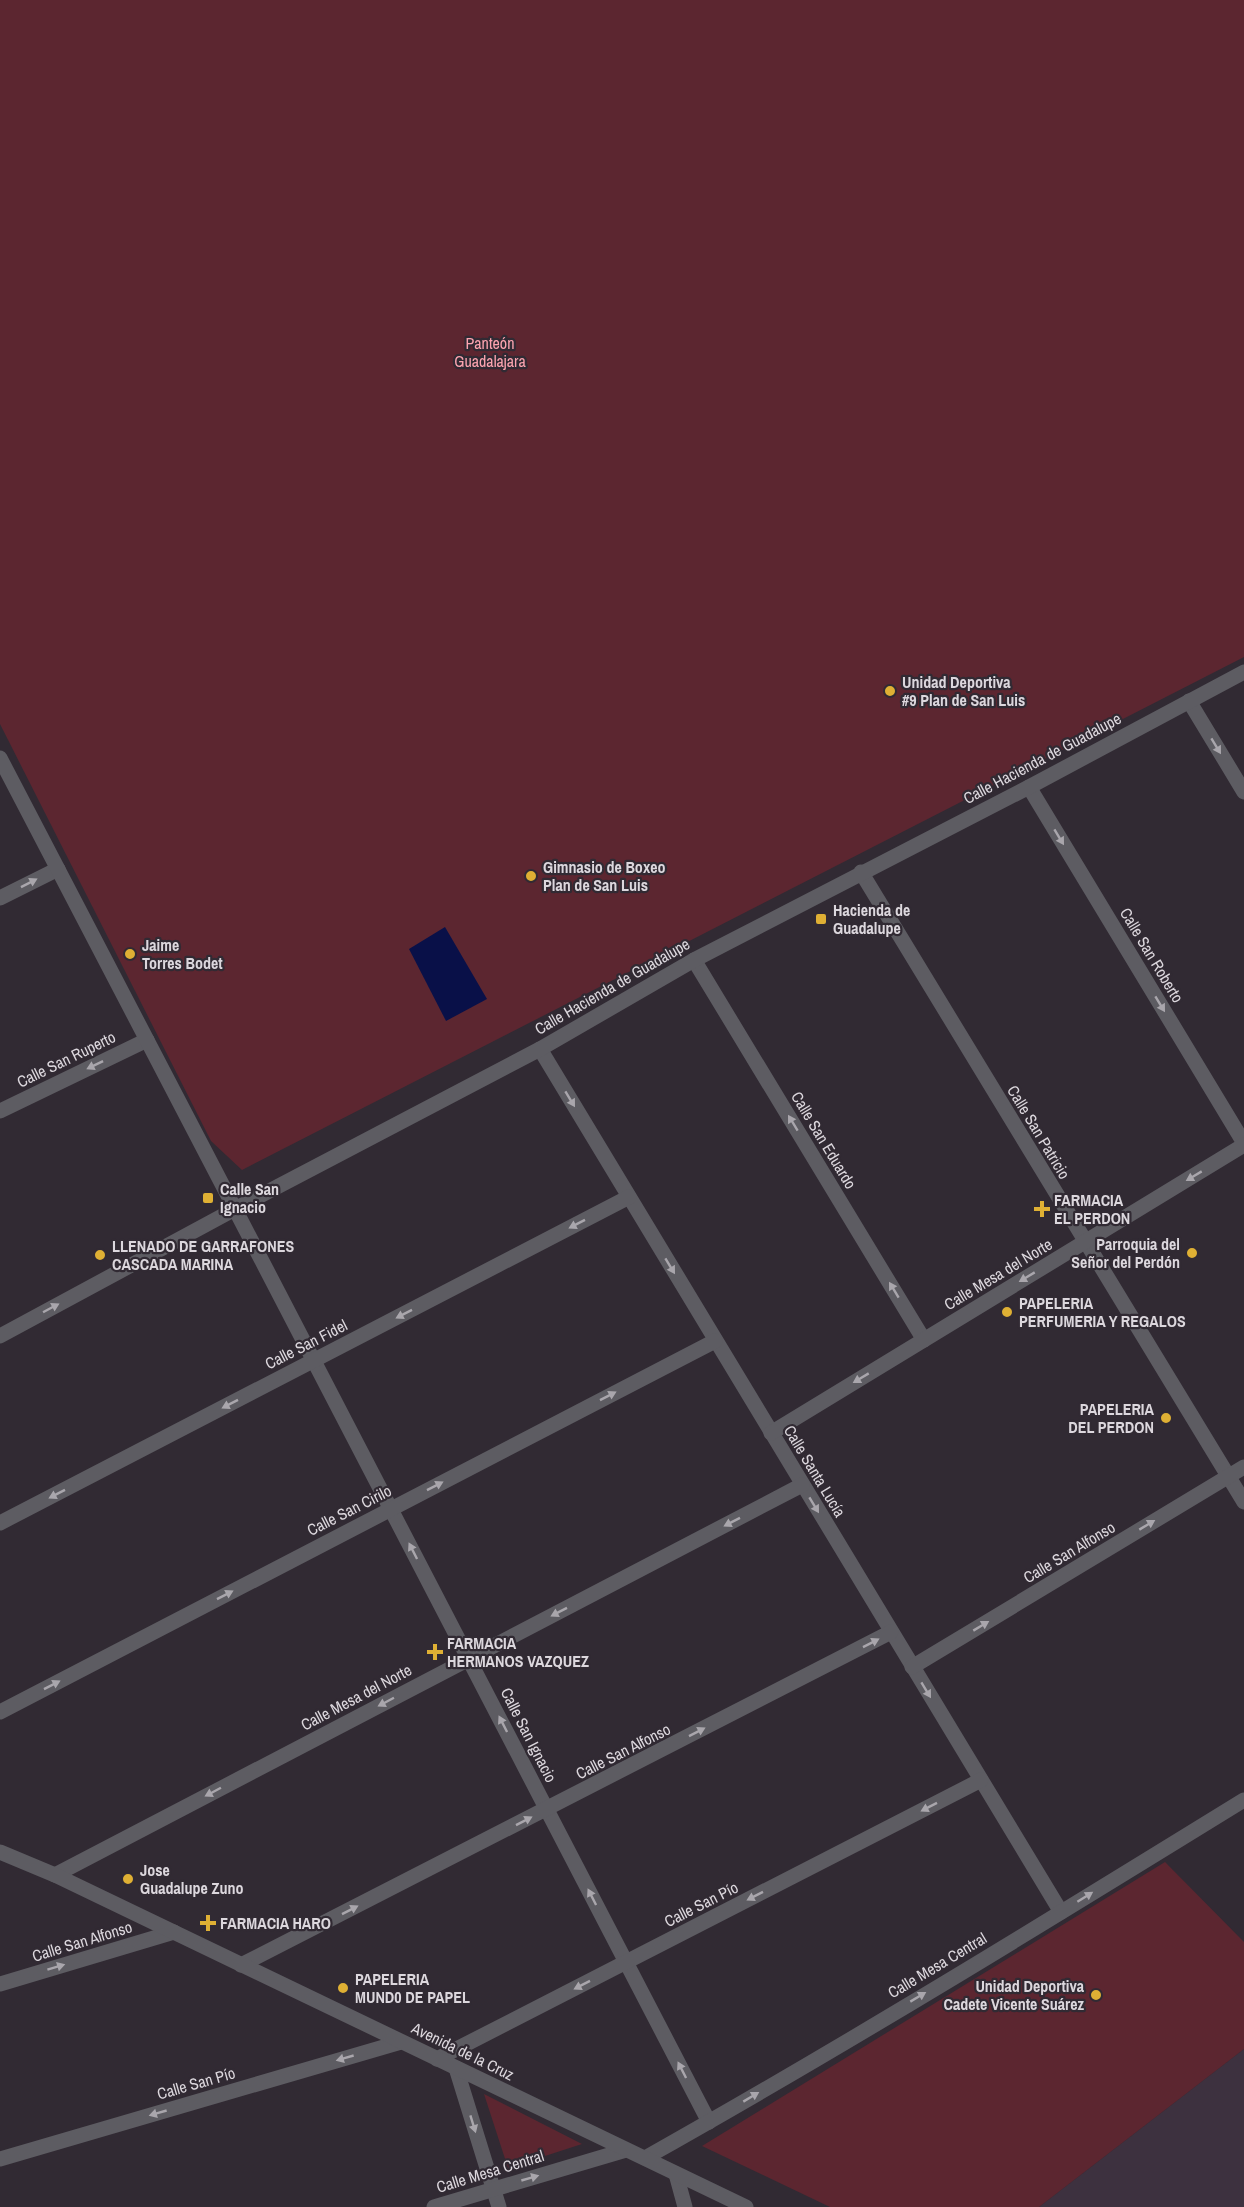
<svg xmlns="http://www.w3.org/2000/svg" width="1244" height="2207" font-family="'Archivo Narrow',sans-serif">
<rect width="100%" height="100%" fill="#312a33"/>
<!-- built -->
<polygon fill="#3d313f" points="1244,2049 1244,2207 1039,2207"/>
<!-- green -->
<g fill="#5c2630">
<polygon points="0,0 1244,0 1244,657 242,1170 211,1141 0,724"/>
<polygon points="1165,1862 1244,1942 1244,2049 1039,2207 830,2207 702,2146"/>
<polygon points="484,2094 582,2144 508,2168"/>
</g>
<!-- water -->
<polygon fill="#091048" points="445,927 487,999 446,1021 409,949"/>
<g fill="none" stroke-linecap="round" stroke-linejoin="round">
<!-- minor -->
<g stroke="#5d5c62" stroke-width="15">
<polyline points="1189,701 1244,792"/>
<polyline points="1029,787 1244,1143"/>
<polyline points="861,872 1244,1502"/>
<polyline points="0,898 58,869"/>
<polyline points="694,960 924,1340"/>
<polyline points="540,1049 1061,1912"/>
<polyline points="0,1111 147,1040"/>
<polyline points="0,1336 235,1209 709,2122"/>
<polyline points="771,1433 1244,1145"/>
<polyline points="0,1523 629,1197"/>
<polyline points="912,1667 1244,1467"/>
<polyline points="0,1712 715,1341"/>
<polyline points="55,1875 802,1485"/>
<polyline points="241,1965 891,1632"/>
<polyline points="0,1984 174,1932"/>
<polyline points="437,2059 981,1780"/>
<polyline points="456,2068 499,2207"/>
<path d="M645,2158C848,2044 1046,1922 1244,1800"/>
<polyline points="0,2159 401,2042"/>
<polyline points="676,2174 685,2207"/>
<polyline points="434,2207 626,2150"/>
</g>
<!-- tertiary -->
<g stroke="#5d5c62" stroke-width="15">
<polyline points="0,758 235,1209 540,1049 694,960 1029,787 1244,672"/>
<polyline points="0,1852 55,1875 746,2207"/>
</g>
</g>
<!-- one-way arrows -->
<defs><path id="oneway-solid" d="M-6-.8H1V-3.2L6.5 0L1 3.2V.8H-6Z" transform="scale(1.5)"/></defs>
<g fill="#a9a6ac">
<use href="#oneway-solid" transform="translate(1216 746) rotate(59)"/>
<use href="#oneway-solid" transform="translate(1059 837) rotate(59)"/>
<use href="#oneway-solid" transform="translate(29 883) rotate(-27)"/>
<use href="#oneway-solid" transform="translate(1160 1004) rotate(59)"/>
<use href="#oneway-solid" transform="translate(95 1065) rotate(154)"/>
<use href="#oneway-solid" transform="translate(570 1099) rotate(59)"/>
<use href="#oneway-solid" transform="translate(793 1123) rotate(-121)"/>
<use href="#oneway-solid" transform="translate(1194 1176) rotate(149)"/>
<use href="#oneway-solid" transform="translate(577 1224) rotate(153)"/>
<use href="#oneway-solid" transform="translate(670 1266) rotate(59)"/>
<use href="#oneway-solid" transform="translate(1027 1277) rotate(149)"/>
<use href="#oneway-solid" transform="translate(894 1290) rotate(-121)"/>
<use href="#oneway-solid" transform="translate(51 1308) rotate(-28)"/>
<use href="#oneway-solid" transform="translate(404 1314) rotate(153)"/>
<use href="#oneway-solid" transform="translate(861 1378) rotate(149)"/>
<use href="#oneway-solid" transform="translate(608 1396) rotate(-27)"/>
<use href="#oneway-solid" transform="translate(230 1404) rotate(153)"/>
<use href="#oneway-solid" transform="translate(435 1486) rotate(-27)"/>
<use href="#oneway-solid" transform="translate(57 1494) rotate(153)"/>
<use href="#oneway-solid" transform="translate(814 1505) rotate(59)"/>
<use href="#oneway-solid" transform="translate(732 1522) rotate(153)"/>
<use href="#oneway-solid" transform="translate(1147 1525) rotate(-31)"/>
<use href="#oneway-solid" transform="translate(413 1551) rotate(-117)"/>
<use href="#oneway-solid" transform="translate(225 1595) rotate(-27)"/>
<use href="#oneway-solid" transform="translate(559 1612) rotate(153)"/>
<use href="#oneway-solid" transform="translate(981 1626) rotate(-31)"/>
<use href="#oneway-solid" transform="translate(871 1643) rotate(-27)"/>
<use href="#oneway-solid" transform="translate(52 1685) rotate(-27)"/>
<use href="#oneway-solid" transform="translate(926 1690) rotate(59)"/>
<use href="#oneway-solid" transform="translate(386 1702) rotate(152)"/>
<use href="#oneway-solid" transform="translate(503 1724) rotate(-117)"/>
<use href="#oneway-solid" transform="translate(697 1732) rotate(-27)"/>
<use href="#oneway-solid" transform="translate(213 1792) rotate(152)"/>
<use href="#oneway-solid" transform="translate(929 1807) rotate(153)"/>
<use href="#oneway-solid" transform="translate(524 1821) rotate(-27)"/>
<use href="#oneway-solid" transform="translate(755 1896) rotate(153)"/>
<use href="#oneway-solid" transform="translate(592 1897) rotate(-117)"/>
<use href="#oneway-solid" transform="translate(1085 1897) rotate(-32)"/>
<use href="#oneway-solid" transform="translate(350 1910) rotate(-27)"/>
<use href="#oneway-solid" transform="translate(56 1967) rotate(-17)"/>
<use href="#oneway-solid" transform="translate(582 1985) rotate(153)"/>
<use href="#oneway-solid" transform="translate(918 1997) rotate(-31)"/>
<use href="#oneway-solid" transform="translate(345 2058) rotate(164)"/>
<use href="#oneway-solid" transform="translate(682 2070) rotate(-117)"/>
<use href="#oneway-solid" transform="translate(751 2097) rotate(-31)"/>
<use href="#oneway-solid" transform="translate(158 2113) rotate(164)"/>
<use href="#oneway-solid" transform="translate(473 2124) rotate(73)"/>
<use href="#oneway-solid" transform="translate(530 2178) rotate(-16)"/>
</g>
<!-- markers -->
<g fill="#dfb034" stroke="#312a33" stroke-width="2">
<circle cx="890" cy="691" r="6"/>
<circle cx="531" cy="876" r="6"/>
<rect x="815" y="913" width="12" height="12" rx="3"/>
<circle cx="130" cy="954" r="6"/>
<rect x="202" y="1192" width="12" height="12" rx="3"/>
<path d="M1039 1200h6v6h6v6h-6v6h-6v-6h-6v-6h6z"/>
<circle cx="1192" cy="1253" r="6"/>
<circle cx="100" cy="1255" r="6"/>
<circle cx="1007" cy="1312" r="6"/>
<circle cx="1166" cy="1418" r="6"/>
<path d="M432 1643h6v6h6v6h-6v6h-6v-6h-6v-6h6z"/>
<circle cx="128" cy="1879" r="6"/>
<path d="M205 1914h6v6h6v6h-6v6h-6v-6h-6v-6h6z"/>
<circle cx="343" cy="1988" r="6"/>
<circle cx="1096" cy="1995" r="6"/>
</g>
<g text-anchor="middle" stroke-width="4.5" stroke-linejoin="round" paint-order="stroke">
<!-- park labels -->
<g font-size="16" fill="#fda4b0" stroke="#312a33">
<text x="490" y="349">Panteón<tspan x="490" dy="18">Guadalajara</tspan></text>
</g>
<!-- poi labels -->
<g font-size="16" font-weight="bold" fill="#dcd7dd" stroke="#312a33" text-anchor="start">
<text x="902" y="688">Unidad Deportiva<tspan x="902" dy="18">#9 Plan de San Luis</tspan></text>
<text x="543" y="873">Gimnasio de Boxeo<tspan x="543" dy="18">Plan de San Luis</tspan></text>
<text x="833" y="916">Hacienda de<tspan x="833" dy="18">Guadalupe</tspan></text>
<text x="142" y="951">Jaime<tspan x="142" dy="18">Torres Bodet</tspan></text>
<text x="220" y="1195">Calle San<tspan x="220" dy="18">Ignacio</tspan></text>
<text x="1054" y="1206">FARMACIA<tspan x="1054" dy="18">EL PERDON</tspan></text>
<text x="1180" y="1250" text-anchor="end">Parroquia del<tspan x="1180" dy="18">Señor del Perdón</tspan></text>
<text x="112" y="1252">LLENADO DE GARRAFONES<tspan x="112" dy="18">CASCADA MARINA</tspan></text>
<text x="1019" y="1309">PAPELERIA<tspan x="1019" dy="18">PERFUMERIA Y REGALOS</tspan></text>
<text x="1154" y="1415" text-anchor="end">PAPELERIA<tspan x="1154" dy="18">DEL PERDON</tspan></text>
<text x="447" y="1649">FARMACIA<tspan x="447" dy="18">HERMANOS VAZQUEZ</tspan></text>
<text x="140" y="1876">Jose<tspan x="140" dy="18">Guadalupe Zuno</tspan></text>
<text x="220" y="1929">FARMACIA HARO</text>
<text x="355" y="1985">PAPELERIA<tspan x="355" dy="18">MUND0 DE PAPEL</tspan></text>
<text x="1084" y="1992" text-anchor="end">Unidad Deportiva<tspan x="1084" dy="18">Cadete Vicente Suárez</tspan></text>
</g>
<!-- street labels -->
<g font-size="16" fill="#dcd7dd" stroke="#312a33">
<text transform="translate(1042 758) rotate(-28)" y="6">Calle Hacienda de Guadalupe</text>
<text transform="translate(1152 955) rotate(59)" y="6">Calle San Roberto</text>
<text transform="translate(612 986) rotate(-30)" y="6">Calle Hacienda de Guadalupe</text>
<text transform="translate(66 1059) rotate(-26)" y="6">Calle San Ruperto</text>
<text transform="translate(1039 1132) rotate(59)" y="6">Calle San Patricio</text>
<text transform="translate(824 1140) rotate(59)" y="6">Calle San Eduardo</text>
<text transform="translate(998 1274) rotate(-31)" y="6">Calle Mesa del Norte</text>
<text transform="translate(306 1344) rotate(-27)" y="6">Calle San Fidel</text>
<text transform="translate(815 1471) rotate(59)" y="6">Calle Santa Lucía</text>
<text transform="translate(349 1510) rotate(-27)" y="6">Calle San Cirilo</text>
<text transform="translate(1069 1552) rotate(-31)" y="6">Calle San Alfonso</text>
<text transform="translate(356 1697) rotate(-28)" y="6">Calle Mesa del Norte</text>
<text transform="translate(529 1735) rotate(63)" y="6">Calle San Ignacio</text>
<text transform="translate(623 1751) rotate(-27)" y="6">Calle San Alfonso</text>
<text transform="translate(701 1904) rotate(-27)" y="6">Calle San Pío</text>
<text transform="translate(82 1941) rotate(-17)" y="6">Calle San Alfonso</text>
<text transform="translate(937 1965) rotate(-31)" y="6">Calle Mesa Central</text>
<text transform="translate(463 2051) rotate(26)" y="6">Avenida de la Cruz</text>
<text transform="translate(196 2083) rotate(-16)" y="6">Calle San Pío</text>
<text transform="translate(490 2171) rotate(-17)" y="6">Calle Mesa Central</text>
</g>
</g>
</svg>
